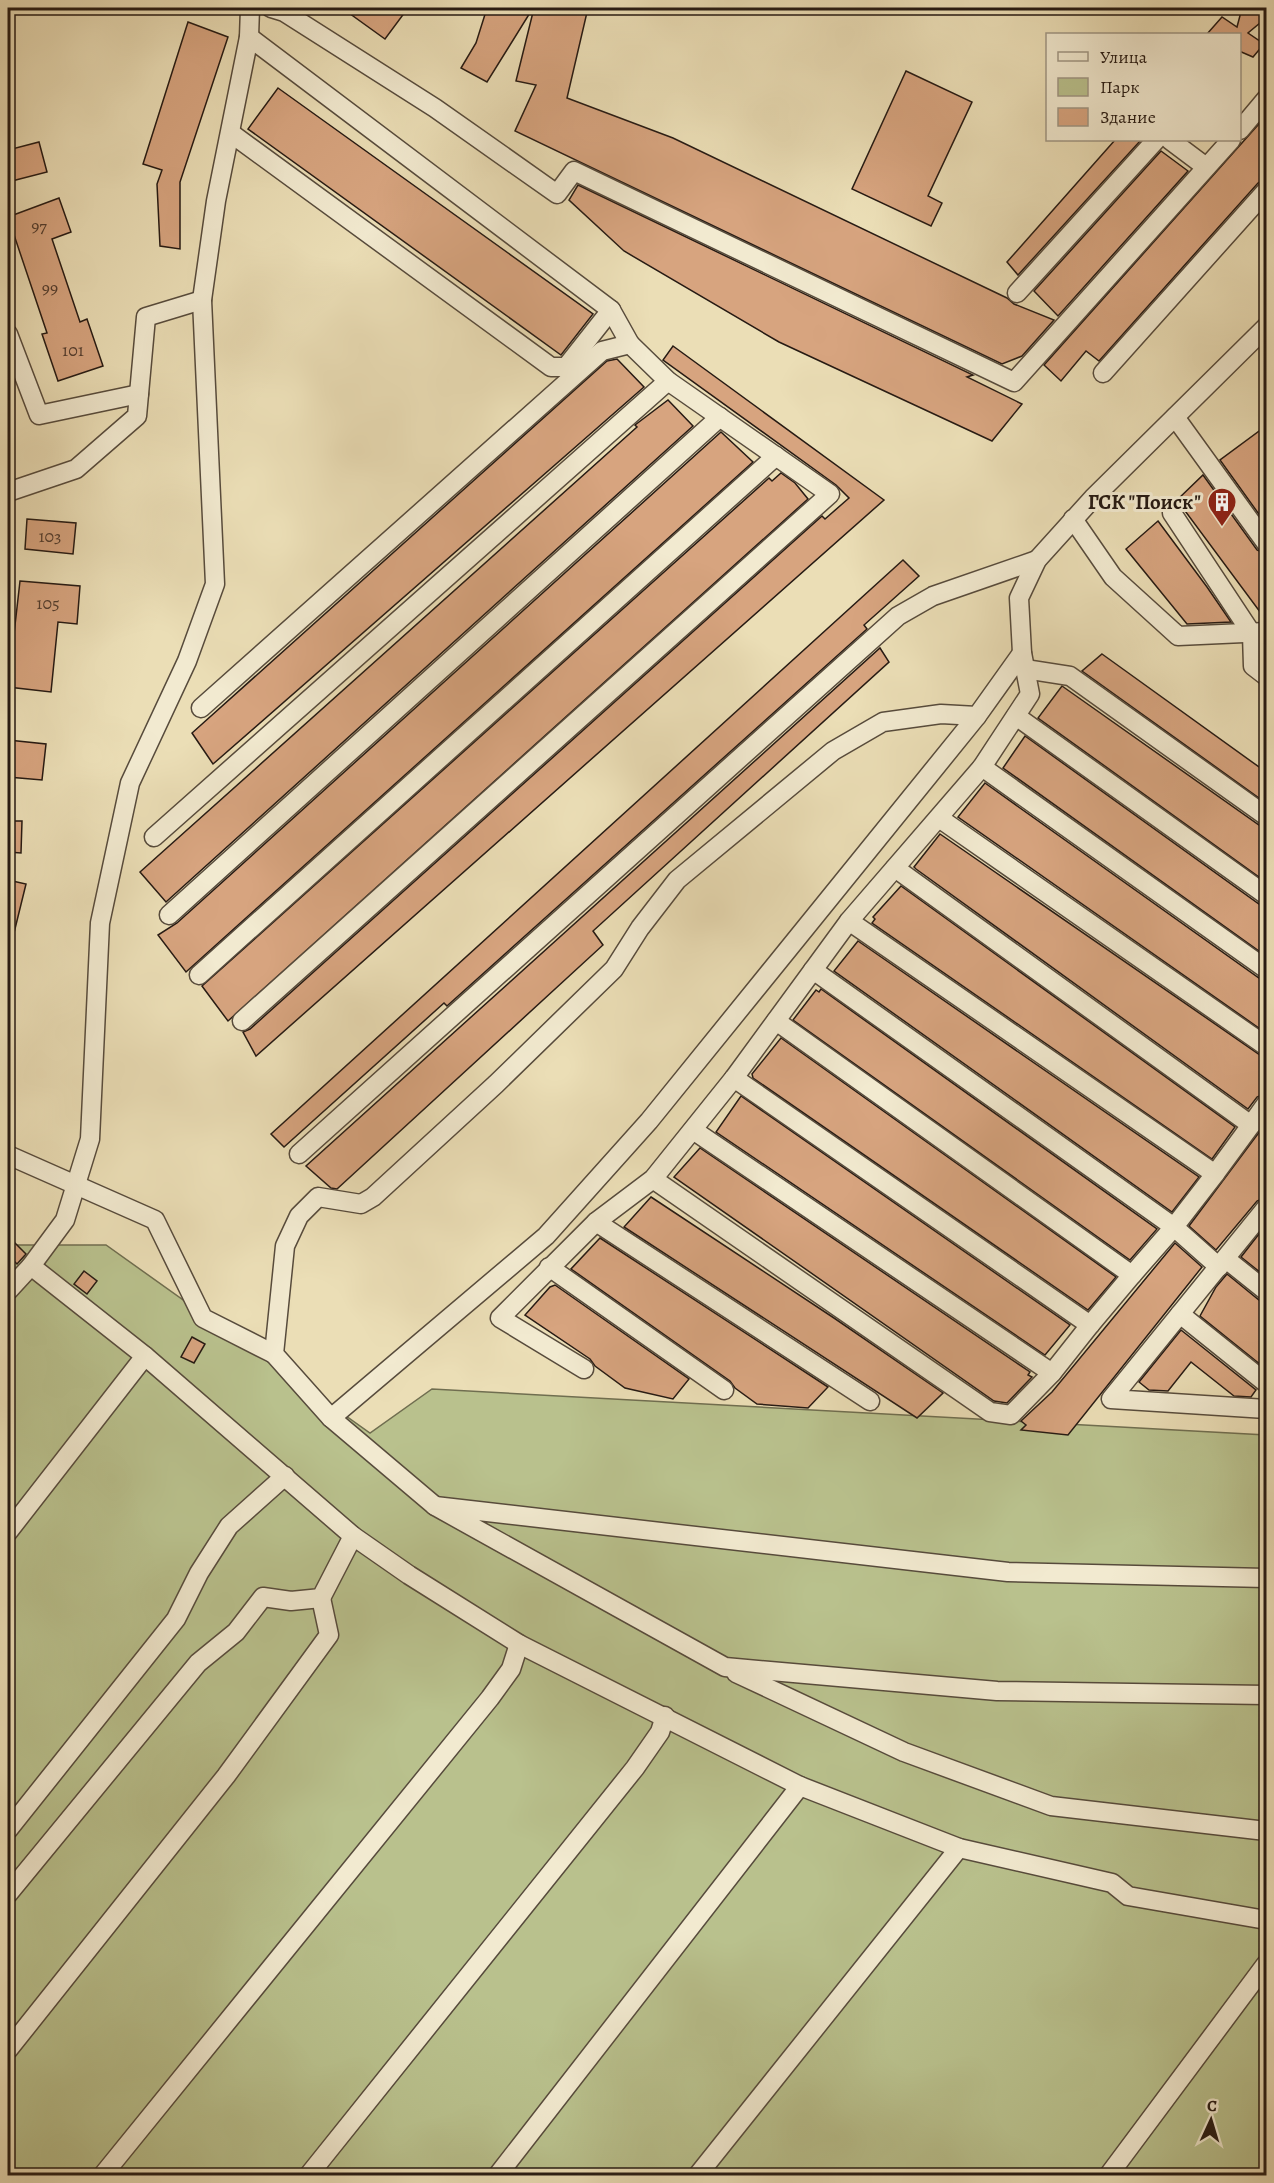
<svg xmlns="http://www.w3.org/2000/svg" width="1274" height="2183" font-family="Alegreya,serif">
<rect width="100%" height="100%" fill="#ebdeb6"/>
<filter id="stains"><feTurbulence type="fractalNoise" baseFrequency=".00333" numOctaves="4"/><feColorMatrix values="0 0 0 0 .2 0 0 0 0 .09 0 0 0 0 .02 0 0 0 .5 -.17"/></filter>
<radialGradient id="worn" r=".72"><stop offset=".6" stop-color="#630" stop-opacity="0"/><stop offset="1" stop-color="#630" stop-opacity=".3"/></radialGradient>
<!-- green -->
<polygon fill="#b9c18d" stroke="#706e50" stroke-width="1.5" points="8,1245 106,1245 370,1433 432,1389 1266,1435 1266,2175 8,2175"/>
<!-- building -->
<g fill="#d7a47f" stroke="#261a13" stroke-width="1.5">
<polygon points="342,8 408,8 385,39"/>
<polygon points="487,8 533,8 487,82 461,68 476,43"/>
<polygon points="534,8 588,8 567,98 673,138 1007,298 1014,304 1054,320 1022,356 1002,364 515,131 536,85 516,81"/>
<polygon points="1242,8 1266,8 1266,18 1248,33 1264,44 1253,57 1239,51 1239,34 1207,34 1222,17 1237,27"/>
<polygon points="188,22 228,37 180,182 180,249 160,246 157,184 162,170 143,164"/>
<polygon points="906,71 972,102 928,196 942,203 931,226 852,189"/>
<polygon points="278,88 593,314 561,355 248,129"/>
<polygon points="1266,116 1266,178 1258,183 1099,361 1086,351 1061,381 1044,365"/>
<polygon points="1115,140 1141,140 1018,275 1007,262"/>
<polygon points="39,142 47,172 8,182 8,150"/>
<polygon points="1161,151 1188,171 1058,316 1034,291"/>
<polygon points="578,185 973,375 967,377 1022,404 992,441 779,342 624,251 569,200"/>
<polygon points="59,198 71,232 52,239 80,322 87,319 103,366 58,381 42,334 47,333 8,217"/>
<polygon points="673,346 884,500 256,1056 243,1032 250,1029 822,516 825,519 849,498 836,485 663,360"/>
<polygon points="617,359 644,387 213,764 192,733 607,361"/>
<polygon points="668,400 693,426 166,902 140,872 637,427 635,425"/>
<polygon points="1266,426 1266,524 1220,460"/>
<polygon points="721,432 753,462 186,972 158,935 177,923"/>
<polygon points="781,473 795,483 808,499 228,1021 202,986 769,478 772,481"/>
<polygon points="1203,475 1257,550 1266,554 1266,620 1177,500"/>
<polygon points="27,519 76,523 73,554 25,549"/>
<polygon points="1158,521 1207,587 1231,622 1187,624 1126,549"/>
<polygon points="903,560 919,576 864,625 867,629 447,1006 444,1003 284,1147 271,1134"/>
<polygon points="20,581 80,586 77,624 58,622 51,692 8,687"/>
<polygon points="880,648 889,662 593,931 603,945 337,1189 331,1188 306,1166"/>
<polygon points="1102,654 1266,772 1266,803 1082,671"/>
<polygon points="1062,686 1259,825 1266,827 1266,882 1038,718"/>
<polygon points="1025,736 1259,904 1266,906 1266,956 1003,768"/>
<polygon points="8,740 46,744 42,780 8,777"/>
<polygon points="985,783 1259,978 1266,980 1266,1033 958,817"/>
<polygon points="8,821 22,821 21,853 8,852"/>
<polygon points="940,834 1260,1055 1266,1057 1266,1093 1257,1097 1248,1109 916,869 914,867"/>
<polygon points="8,880 26,884 13,937 8,937"/>
<polygon points="901,886 1235,1127 1212,1159 872,923 875,919 873,917"/>
<polygon points="858,941 1199,1177 1172,1212 834,971"/>
<polygon points="821,989 1157,1229 1130,1260 793,1020 816,990 819,992"/>
<polygon points="781,1038 1116,1277 1088,1310 753,1078 752,1074"/>
<polygon points="741,1096 1070,1325 1045,1355 716,1132"/>
<polygon points="1266,1123 1266,1197 1257,1201 1216,1250 1189,1226"/>
<polygon points="700,1148 1030,1372 1028,1375 1032,1377 1007,1403 994,1401 674,1177"/>
<polygon points="651,1197 834,1318 943,1393 917,1418 624,1227"/>
<polygon points="1266,1225 1266,1277 1241,1257"/>
<polygon points="600,1238 828,1387 808,1408 757,1404 735,1388 730,1381 571,1269"/>
<polygon points="15,1243 26,1254 17,1264 8,1255 8,1251"/>
<polygon points="1175,1243 1202,1267 1068,1435 1021,1430 1026,1425 1021,1421 1052,1392"/>
<polygon points="84,1271 97,1281 87,1294 74,1284"/>
<polygon points="1227,1274 1259,1300 1266,1302 1266,1369 1200,1316 1216,1287"/>
<polygon points="555,1285 689,1379 673,1399 625,1388 595,1366 590,1359 525,1315 550,1287"/>
<polygon points="1181,1330 1256,1390 1251,1397 1234,1396 1191,1362 1168,1391 1149,1390 1139,1382"/>
<polygon points="192,1337 205,1344 194,1363 181,1357"/>
</g>
<g fill="none" stroke-linecap="round" stroke-linejoin="round">
<!-- minor casing -->
<g stroke="#574b3c" stroke-width="21">
<g id="minor">
<polyline points="271,8 284,12 435,108 557,194 574,171 1014,382 1231,140"/>
<polyline points="1240,130 1266,99"/>
<polyline points="232,134 551,367 566,367 611,310"/>
<polyline points="1170,140 1206,167"/>
<polyline points="1017,293 1156,140"/>
<polyline points="8,334 39,415 139,394"/>
<polyline points="1103,373 1266,191"/>
<polyline points="1175,417 1266,543"/>
<polyline points="8,492 76,469 137,416 146,317 202,300"/>
<polyline points="1172,513 1252,634 1253,666 1266,676"/>
<polyline points="1073,519 1113,577 1178,636 1266,632"/>
<polyline points="1025,669 1070,676 1266,816"/>
<polyline points="201,708 602,351 630,344"/>
<polyline points="1016,716 1266,895"/>
<polyline points="982,767 1266,969"/>
<polyline points="939,818 1266,1046"/>
<polyline points="154,837 668,381"/>
<polyline points="895,868 1251,1125 1215,1174"/>
<polyline points="169,915 720,417"/>
<polyline points="849,921 1215,1174 1174,1227 1219,1267"/>
<polyline points="813,970 1174,1227 1132,1275"/>
<polyline points="199,975 776,456"/>
<polyline points="242,1021 830,494 668,381 630,344 611,310 249,37"/>
<polyline points="776,1021 1132,1275 1090,1325"/>
<polyline points="734,1078 1090,1325 1052,1373"/>
<polyline points="1251,1125 1266,1104"/>
<polyline points="299,1154 898,616 933,596 1037,560"/>
<polyline points="8,1155 155,1220 203,1318 274,1354"/>
<polyline points="653,1179 990,1412 1011,1415 1052,1373 693,1130"/>
<polyline points="1266,1208 1111,1399 1266,1409"/>
<polyline points="596,1222 870,1401"/>
<polyline points="1226,1259 1266,1291"/>
<polyline points="31,1266 65,1220 90,1139 100,923 130,783 187,661 215,584 202,300 216,201 249,37 250,8"/>
<polyline points="549,1267 724,1390"/>
<polyline points="8,1291 31,1266 145,1356 353,1536 409,1575 519,1644 800,1786 959,1848 1112,1883 1128,1896 1266,1920"/>
<polyline points="1180,1314 1266,1383"/>
<polyline points="584,1369 500,1318 596,1222 653,1179 734,1078 849,921 982,767 1030,694 1022,653 1019,598 1037,560 1093,498 1266,327"/>
<polyline points="331,1418 546,1236 649,1121 977,716"/>
<polyline points="435,1506 331,1418 274,1354 285,1246 299,1216 318,1197 361,1204 373,1197 496,1084 614,969 640,928 677,880 833,751 883,722 941,714 977,716 1022,653"/>
<polyline points="8,1532 145,1356"/>
<polyline points="1266,1578 1008,1572 435,1506 725,1667 997,1691 1266,1695"/>
<polyline points="736,1673 904,1752 1051,1806 1266,1831"/>
<polyline points="8,1830 176,1619 199,1573 229,1526 285,1476"/>
<polyline points="8,1894 198,1663 236,1632 263,1597 291,1601 321,1598 353,1536"/>
<polyline points="8,2050 226,1776 329,1635 321,1598"/>
<polyline points="102,2176 490,1698 511,1669 519,1644"/>
<polyline points="308,2176 635,1768 660,1732 665,1716"/>
<polyline points="497,2176 800,1786"/>
<polyline points="697,2176 959,1848"/>
<polyline points="1108,2176 1266,1964"/>
</g>
</g>
<!-- minor -->
<use href="#minor" stroke="#f2ead0" stroke-width="18"/>
</g>
<!-- icons -->
<defs>
<g id="building-pin" transform="scale(1.5)"><path d="M0 17L-7.5 6A9.5 9.5 0 1 1 7.5 6Z" fill="#8f2418" stroke="#f2ead0"/><path d="M-4-6H4V6H1V3H-1V6H-4ZM-2.5-4.3h1.7v1.8h-1.7ZM.8-4.3h1.7v1.8H.8ZM-2.5-1h1.7V.8h-1.7ZM.8-1h1.7V.8H.8Z" fill="#fff"/></g>
</defs>
<g fill-rule="evenodd">
<use href="#building-pin" x="1222" y="502"/>
</g>
<g text-anchor="middle" stroke-width="6" stroke-linejoin="round" paint-order="stroke">
<!-- number labels -->
<g font-size="18" fill="#523c2e">
<text x="39" y="232">97</text>
<text x="50" y="294">99</text>
<text x="73" y="356">101</text>
<text x="50" y="542">103</text>
<text x="48" y="609">105</text>
</g>
<!-- poi labels -->
<g font-size="21" font-weight="bold" fill="#261a13" stroke="#f2ead0" text-anchor="end">
<text x="1201" y="509">ГСК "Поиск"</text>
</g>
</g>
<!-- margin -->
<rect width="1274" height="2183" fill="none" stroke="#ebdeb6" stroke-width="30"/>
<rect x="9" y="9" width="1256" height="2165" fill="none" stroke="#261a13" stroke-width="3"/>
<rect x="15" y="15" width="1244" height="2153" fill="none" stroke="#261a13" stroke-width="1.5"/>
<!-- legend -->
<rect x="1046" y="33" width="195" height="108" fill="#f2ead0" stroke="#a09784" stroke-width="1.5"/>
<rect x="1058" y="52" width="30" height="9" fill="#f2ead0" stroke="#a09784" stroke-width="1.5"/>
<text x="1100" y="63" font-size="18" fill="#261a13">Улица</text>
<rect x="1058" y="78" width="30" height="18" fill="#b9c18d" stroke="#a09784" stroke-width="1.5"/>
<text x="1100" y="93" font-size="18" fill="#261a13">Парк</text>
<rect x="1058" y="108" width="30" height="18" fill="#d7a47f" stroke="#a09784" stroke-width="1.5"/>
<text x="1100" y="123" font-size="18" fill="#261a13">Здание</text>
<!-- north arrow -->
<g transform="translate(1211 2120) rotate(4)" stroke="#f2ead0" stroke-width="4.5" paint-order="stroke">
<path d="M0-4.5L10 22L0 15L-10 22Z" fill="#261a13"/>
<text y="-9" font-size="16" font-weight="bold" text-anchor="middle" fill="#261a13">С</text>
</g>
<rect width="100%" height="100%" filter="url(#stains)"/>
<rect width="100%" height="100%" fill="url(#worn)"/>
</svg>
